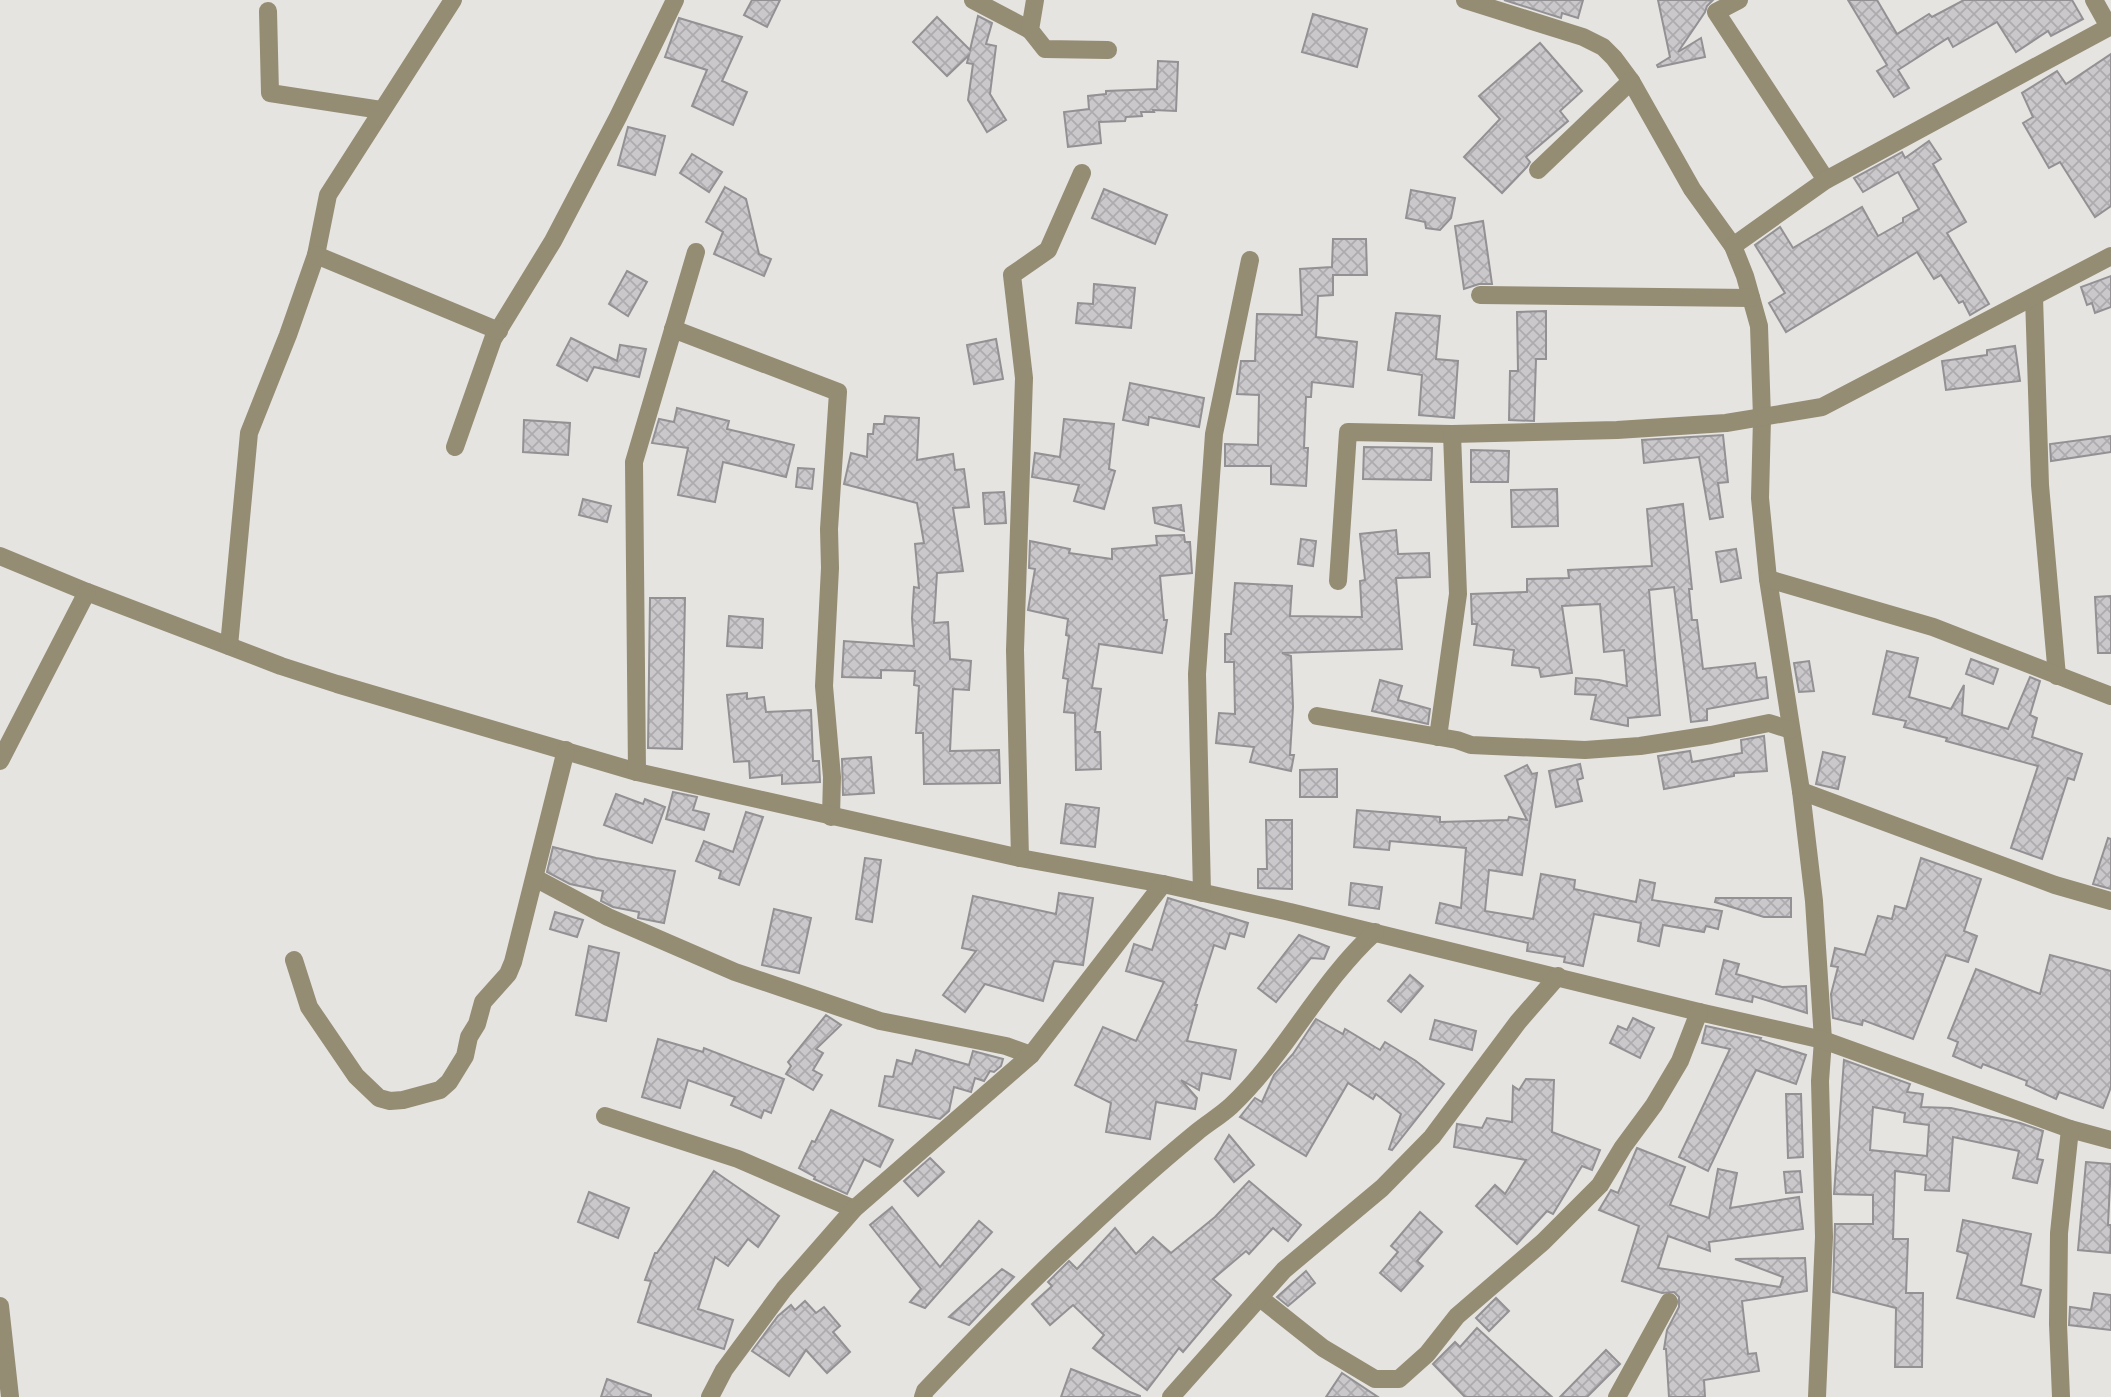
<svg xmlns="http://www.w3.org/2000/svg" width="2111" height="1397" font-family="Jost,sans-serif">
<defs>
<pattern id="building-cross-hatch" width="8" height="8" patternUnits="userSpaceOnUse" patternTransform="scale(1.75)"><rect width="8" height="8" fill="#cac8cb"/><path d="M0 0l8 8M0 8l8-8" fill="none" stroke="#adabae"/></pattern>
</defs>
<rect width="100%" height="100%" fill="#e5e4e1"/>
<!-- building -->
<g fill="url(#building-cross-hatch)" stroke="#939193" stroke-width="2" fill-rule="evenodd">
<polygon points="752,0 780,0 767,27 744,15"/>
<polygon points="1504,0 1583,0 1578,18 1562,13 1561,18"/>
<polygon points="1658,0 1713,0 1707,6 1705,12 1678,52 1701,38 1705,57 1658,67 1657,65 1670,57"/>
<polygon points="1848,0 1877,0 1897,34 1929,14 1932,17 1964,0 2072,0 2083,19 2051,36 2048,31 2016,52 1997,22 1953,47 1948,38 1898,70 1909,88 1894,97 1877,71 1887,65"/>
<polygon points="1313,14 1367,29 1357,67 1302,52"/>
<polygon points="978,16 992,23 986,44 996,46 990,94 1006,120 987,132 968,100 973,64 967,63 969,55 947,76 913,42 937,17 970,50"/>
<polygon points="679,18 742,37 722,81 747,92 733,125 692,106 707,70 665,57"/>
<polygon points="1540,43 1582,91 1560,111 1568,121 1526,157 1530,162 1527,167 1502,193 1464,157 1500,119 1479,96"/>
<polygon points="2111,54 2111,206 2095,217 2060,162 2049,168 2023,123 2033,117 2022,93 2057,71 2066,84"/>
<polygon points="1158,61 1178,62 1176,111 1153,110 1154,112 1141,112 1142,116 1126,117 1125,121 1099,122 1101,143 1068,147 1064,112 1089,109 1088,96 1106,94 1106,91 1157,89"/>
<polygon points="628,127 665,136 655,175 618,165"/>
<polygon points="1929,141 1941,159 1933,164 1966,222 1947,233 1989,304 1970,315 1963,301 1959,303 1941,275 1934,279 1917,252 1786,332 1769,303 1785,293 1755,245 1780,227 1793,248 1862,207 1878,236 1903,222 1903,218 1919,209 1898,172 1863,192 1854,178 1902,152 1905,158"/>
<polygon points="692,154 722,172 709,192 680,173"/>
<polygon points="725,187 746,199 759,254 771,259 764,276 714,254 723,232 706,222"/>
<polygon points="1104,189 1167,215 1155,244 1092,218"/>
<polygon points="1411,190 1455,198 1451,218 1440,230 1426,228 1425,222 1406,218"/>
<polygon points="1483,221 1492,284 1479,284 1464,289 1455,226"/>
<polygon points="1333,239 1366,239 1367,275 1333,275 1333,295 1318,296 1316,337 1357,342 1353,387 1312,382 1311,397 1306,397 1304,448 1308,448 1306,486 1271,484 1271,466 1225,466 1225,444 1258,445 1259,395 1237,394 1241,361 1255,361 1257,314 1302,315 1300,269 1332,267"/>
<polygon points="627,271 647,282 628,316 609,304"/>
<polygon points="2111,276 2111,307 2095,313 2092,303 2087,305 2081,287"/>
<polygon points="1094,284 1135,288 1131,328 1076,323 1078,303 1093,304"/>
<polygon points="1546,311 1546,359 1536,359 1534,421 1509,420 1510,371 1518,371 1517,312"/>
<polygon points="1396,313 1440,316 1436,359 1458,361 1454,418 1419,415 1422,375 1388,370"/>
<polygon points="571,338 617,361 620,345 646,349 639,377 594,367 587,381 557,365"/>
<polygon points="996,339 1003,379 974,384 967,345"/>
<polygon points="2015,346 2020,381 1946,390 1942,361 1987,355 1987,350"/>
<polygon points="1130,383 1204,398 1199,427 1149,417 1148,425 1123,420"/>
<polygon points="677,408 729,421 727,429 794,445 786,477 723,462 715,502 678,495 688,448 652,443 659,419 674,422"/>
<polygon points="885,416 919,418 917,460 953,454 955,470 964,469 969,507 953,508 963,571 937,573 934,623 948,622 950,659 971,661 969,690 953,689 950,751 999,750 1000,783 924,784 923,733 916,733 919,686 914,685 915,671 881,670 881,678 842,677 844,641 914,646 912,618 914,587 919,588 915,544 924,543 917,503 844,484 851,453 867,457 868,434 873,434 874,424 884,424"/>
<polygon points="1064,419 1114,424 1109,469 1115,471 1104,509 1074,501 1079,485 1032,477 1035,453 1060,457"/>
<polygon points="524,420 570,423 568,455 523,452"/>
<polygon points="1723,435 1728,482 1718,483 1723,517 1710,519 1699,457 1644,463 1642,440"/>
<polygon points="2111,436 2111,452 2051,461 2050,444"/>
<polygon points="1364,447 1432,448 1431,480 1363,479"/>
<polygon points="1471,450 1509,451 1508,482 1471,482"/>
<polygon points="798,468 814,469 812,489 796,487"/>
<polygon points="1557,489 1558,526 1512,527 1511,490"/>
<polygon points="1004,492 1006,523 985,524 983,493"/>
<polygon points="583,499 611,506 607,522 579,515"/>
<polygon points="1683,504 1692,589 1689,589 1692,620 1697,620 1703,669 1755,663 1757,678 1766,677 1768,698 1707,709 1707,720 1691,722 1674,587 1649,590 1660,715 1628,718 1628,726 1591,719 1596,695 1575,694 1576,678 1599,680 1627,686 1624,650 1604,652 1600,604 1562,606 1572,673 1541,677 1539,668 1512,665 1514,650 1474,645 1477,624 1472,624 1471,594 1527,592 1527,579 1569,578 1568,570 1652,566 1647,509"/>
<polygon points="1181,505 1184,531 1155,523 1153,508"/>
<polygon points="1396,530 1398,554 1429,553 1430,577 1396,578 1402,649 1282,653 1291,656 1293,707 1290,755 1294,755 1291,771 1250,762 1254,747 1216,743 1219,713 1235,714 1234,662 1225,662 1225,634 1231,634 1235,583 1292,586 1290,616 1362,617 1360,581 1365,580 1360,534"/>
<polygon points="1184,535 1185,542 1190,542 1192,573 1160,576 1164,620 1167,620 1162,653 1099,644 1092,688 1101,689 1095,732 1100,732 1101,769 1076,770 1075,713 1064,712 1068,679 1063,678 1069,636 1066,635 1068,619 1028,610 1035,569 1029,568 1030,541 1070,549 1069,553 1112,559 1112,549 1157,545 1156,536"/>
<polygon points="1301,539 1316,541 1313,566 1298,564"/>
<polygon points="1736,549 1741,578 1721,582 1716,552"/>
<polygon points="2111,596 2111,653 2098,653 2095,597"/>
<polygon points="650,598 685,598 682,749 648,748"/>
<polygon points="729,616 763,619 762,648 727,646"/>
<polygon points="1887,651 1918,658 1909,697 1951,709 1964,685 1962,715 2008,729 2030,677 2040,681 2030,715 2037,718 2032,737 2082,754 2074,780 2068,778 2042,859 2011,848 2038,766 1946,741 1947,738 1904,727 1906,721 1873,714"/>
<polygon points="1971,659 1998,669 1993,684 1966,674"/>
<polygon points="1809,661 1814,691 1799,692 1794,663"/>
<polygon points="1380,680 1402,686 1398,700 1430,709 1428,724 1372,711"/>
<polygon points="747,693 747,699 764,697 766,712 811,710 813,761 819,761 820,782 782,784 782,775 750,778 749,761 734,762 727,695"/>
<polygon points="1764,736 1767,771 1734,773 1734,776 1664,789 1658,756 1690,751 1692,762 1742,753 1741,740"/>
<polygon points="1823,752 1845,757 1838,789 1816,784"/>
<polygon points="871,757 874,793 843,795 842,759"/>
<polygon points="1580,764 1583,778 1577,780 1582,801 1556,807 1549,771"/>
<polygon points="1527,765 1532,774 1537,773 1522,875 1489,870 1485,911 1533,919 1541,874 1575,880 1574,889 1636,902 1640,880 1655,883 1652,900 1722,911 1718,929 1706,926 1704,932 1663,925 1659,946 1638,941 1641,923 1594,914 1583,966 1564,962 1565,957 1527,951 1528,943 1436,923 1440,903 1461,908 1466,848 1390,841 1389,850 1354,847 1357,810 1440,817 1440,822 1508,820 1509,817 1527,820 1505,776"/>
<polygon points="1337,769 1337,797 1300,797 1300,770"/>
<polygon points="673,792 697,797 693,810 709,814 704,830 666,819"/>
<polygon points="616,794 643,804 645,799 665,807 652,843 604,825"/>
<polygon points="1066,804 1099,808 1095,847 1061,843"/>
<polygon points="746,812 763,817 739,885 719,878 721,871 696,861 704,841 733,852"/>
<polygon points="1266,820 1292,820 1292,889 1258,888 1258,869 1267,869"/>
<polygon points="2108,838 2111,839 2111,889 2093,884"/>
<polygon points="553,847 596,858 675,871 664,923 638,918 639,912 613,907 601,901 603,891 570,884 547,872"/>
<polygon points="865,858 881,860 872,922 856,919"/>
<polygon points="1921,858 1981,879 1964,931 1977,936 1968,962 1946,955 1913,1039 1863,1020 1862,1025 1833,1018 1831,994 1838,967 1831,966 1835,948 1865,955 1878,916 1892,919 1895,906 1906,909"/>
<polygon points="1351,883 1382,887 1379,909 1349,905"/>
<polygon points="1059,893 1093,898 1083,965 1054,961 1043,1001 985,984 965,1012 943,995 976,951 962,948 973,896 1056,914"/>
<polygon points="1168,898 1248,923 1244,937 1230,933 1225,949 1214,945 1195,1005 1197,1005 1187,1041 1236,1050 1230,1079 1202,1073 1199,1090 1181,1080 1197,1098 1195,1109 1156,1102 1150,1139 1106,1132 1111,1103 1075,1085 1103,1027 1136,1041 1164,982 1126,971 1134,944 1152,950"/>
<polygon points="1716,898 1791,898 1791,917 1764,917 1715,902"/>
<polygon points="774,909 811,918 799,973 762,965"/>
<polygon points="555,912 583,920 577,937 550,929"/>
<polygon points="1299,935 1329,947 1324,959 1311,958 1276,1002 1258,988"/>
<polygon points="589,946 619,953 606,1021 576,1015"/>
<polygon points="2050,955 2111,971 2111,1087 2103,1108 2059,1092 2056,1099 2026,1085 2027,1081 1983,1064 1981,1068 1953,1056 1958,1042 1948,1038 1976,969 2040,994"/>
<polygon points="1724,960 1739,964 1736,974 1782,987 1806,986 1807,1013 1753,996 1752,1002 1716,994"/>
<polygon points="1410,975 1423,986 1401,1012 1388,1001"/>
<polygon points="826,1015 841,1025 816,1049 823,1053 813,1070 822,1075 813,1090 786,1074 791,1066 788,1062"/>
<polygon points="1633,1018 1654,1028 1640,1058 1610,1043 1618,1026 1627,1030"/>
<polygon points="1316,1019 1343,1034 1345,1029 1380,1050 1385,1042 1416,1061 1444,1084 1392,1150 1389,1149 1401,1114 1376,1094 1373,1099 1348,1083 1306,1156 1240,1117 1255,1098 1262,1102 1274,1075 1293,1054"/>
<polygon points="1435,1020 1476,1031 1472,1050 1430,1039"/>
<polygon points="1706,1026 1761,1038 1760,1040 1806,1055 1796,1084 1756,1070 1708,1171 1679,1157 1730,1049 1702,1043"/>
<polygon points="658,1039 703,1052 704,1048 784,1079 771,1113 764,1110 761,1118 731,1105 735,1097 688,1080 680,1108 642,1097"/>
<polygon points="916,1050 969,1065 973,1051 1003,1059 1001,1066 994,1072 990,1071 984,1081 975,1078 971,1092 954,1087 949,1111 940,1119 879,1106 885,1076 893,1077 897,1060 912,1064"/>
<path d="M1844,1060L1910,1084L1907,1092L1923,1094L1921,1107L1951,1108L2020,1123L2043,1131L2037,1159L2043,1160L2037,1183L2013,1178L2019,1151L1953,1137L1949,1191L1925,1190L1926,1175L1895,1171L1893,1239H1908L1906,1293H1923L1922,1367H1895L1896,1308L1833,1292L1835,1224H1873V1195L1834,1194ZM1873,1107L1905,1113L1904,1122L1929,1125L1927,1156L1870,1150Z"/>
<polygon points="1526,1079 1554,1080 1552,1132 1600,1150 1592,1170 1582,1166 1553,1214 1547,1211 1517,1244 1476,1206 1495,1185 1505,1194 1526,1160 1454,1147 1457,1124 1482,1128 1487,1118 1512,1122 1513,1086 1519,1090"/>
<polygon points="1786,1094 1801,1094 1803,1157 1788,1158"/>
<polygon points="831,1110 893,1140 880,1167 864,1159 847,1194 814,1179 815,1177 799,1168 812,1141 815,1142"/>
<polygon points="1229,1135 1254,1165 1234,1182 1215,1159"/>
<polygon points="1637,1148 1685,1167 1670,1205 1709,1218 1718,1169 1737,1173 1730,1208 1799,1197 1803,1229 1709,1242 1710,1251 1668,1236 1658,1268 1780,1287 1783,1277 1735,1259 1805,1258 1807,1291 1742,1301 1748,1354 1756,1353 1759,1371 1704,1380 1705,1397 1669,1397 1666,1349 1664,1349 1667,1330 1679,1307 1679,1297 1674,1292 1662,1293 1622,1281 1639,1226 1599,1210 1611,1190 1618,1193"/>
<polygon points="930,1158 944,1172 918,1196 904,1181"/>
<polygon points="2086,1162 2111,1164 2108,1225 2111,1225 2110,1253 2078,1250"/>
<polygon points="714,1171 779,1216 758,1247 748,1239 728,1266 715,1257 698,1309 733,1320 724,1349 638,1322 651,1281 645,1280 655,1253 657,1253"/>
<polygon points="1800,1171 1802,1192 1786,1193 1784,1172"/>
<polygon points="1249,1181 1301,1225 1288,1241 1273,1228 1249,1254 1246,1251 1213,1279 1231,1295 1183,1352 1179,1348 1147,1390 1093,1348 1104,1335 1073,1305 1050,1325 1032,1304 1052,1286 1048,1282 1069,1261 1077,1269 1115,1228 1136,1254 1153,1237 1171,1253 1215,1217"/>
<polygon points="589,1192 629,1208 618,1238 578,1222"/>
<polygon points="892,1207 940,1267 979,1221 992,1232 925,1308 910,1302 921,1289 870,1225"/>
<polygon points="1420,1212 1442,1232 1417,1261 1423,1266 1401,1291 1380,1273 1398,1252 1391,1246"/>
<polygon points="1963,1220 2031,1234 2021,1285 2041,1290 2034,1317 1957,1298 1968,1254 1957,1251"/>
<polygon points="1002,1269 1014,1277 969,1325 949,1317"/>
<polygon points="1306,1271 1315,1283 1288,1306 1277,1297"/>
<polygon points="2094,1293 2111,1295 2111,1330 2069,1325 2070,1307 2091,1310"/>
<polygon points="1496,1298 1509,1311 1489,1331 1476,1318"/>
<polygon points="805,1301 816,1313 824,1307 840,1326 833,1332 850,1352 827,1373 806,1350 789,1376 752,1351 778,1316 791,1305 795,1310"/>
<polygon points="1477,1328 1552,1397 1465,1397 1433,1364 1455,1342 1460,1347"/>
<polygon points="1606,1350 1620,1364 1587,1397 1560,1397"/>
<polygon points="1071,1369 1140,1396 1140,1397 1061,1397"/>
<polygon points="1342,1373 1378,1397 1326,1397"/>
<polygon points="607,1379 651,1395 651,1397 601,1397"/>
</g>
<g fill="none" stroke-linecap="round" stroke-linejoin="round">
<!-- street -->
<g stroke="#948c73" stroke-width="18">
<polyline points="973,0 1030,30"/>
<polyline points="1035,0 1030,30 1045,49 1108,50"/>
<polyline points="1465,0 1583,37 1603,47 1614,58 1631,81 1692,189 1733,246 1745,276 1759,326 1762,418 1760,498 1768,579 1801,791 1814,901 1823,1040 1820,1081 1824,1237 1817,1397"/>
<polyline points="1739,0 1716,12 1826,180"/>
<polyline points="268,11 270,93 381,110"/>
<polyline points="1538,170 1631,81"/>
<polyline points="1733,246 1826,180 2109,27 2094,0"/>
<polyline points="316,255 328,195 453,0"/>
<polyline points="1480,295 1751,298"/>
<polyline points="2034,297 2040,485 2057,676"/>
<polyline points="673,329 838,392 829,529 830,568 824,686 832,777 831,817"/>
<polyline points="455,447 493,339 553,241 618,117 675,0"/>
<polyline points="0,556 87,592 281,666 337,684 637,772 1020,858 1163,884 1290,912 1699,1012 1823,1040 2070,1129 2111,1140"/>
<polyline points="1768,579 1933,627 2111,696"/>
<polyline points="1338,581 1348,432 1452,434 1617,430 1726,423 1822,407 2111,256"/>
<polyline points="229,646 249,433 288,335 316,255 499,331"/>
<polyline points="1317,716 1457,740 1471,745 1585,750 1640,746 1711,735 1769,723 1791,730"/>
<polyline points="1438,737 1458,594 1452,434"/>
<polyline points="0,761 87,592"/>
<polyline points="637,772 634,462 696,252"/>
<polyline points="1801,791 2055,885 2111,901"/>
<polyline points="1020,858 1015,650 1024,378 1012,275 1048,250 1082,173"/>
<polyline points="535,878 608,917 735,972 880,1021 1006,1046 1031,1055"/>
<polyline points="1202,893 1197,674 1214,434 1250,260"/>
<polyline points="294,960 309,1007 356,1076 379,1098 390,1101 403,1100 440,1090 449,1082 465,1056 469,1037 477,1024 483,1002 508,974 513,962 566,750"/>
<polyline points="605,1116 738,1159 854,1209"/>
<polyline points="1260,1298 1323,1348 1375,1379 1399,1379 1427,1354 1457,1316 1543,1242 1600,1185 1623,1147 1654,1105 1680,1061 1699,1012"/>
<polyline points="0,1306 10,1397"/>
<polyline points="710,1397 724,1370 784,1289 854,1209 1031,1055 1163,884"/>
<path d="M923,1397L925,1391C976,1337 1027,1284 1082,1234C1119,1199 1158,1164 1197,1132C1208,1123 1220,1116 1231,1106C1286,1054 1319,983 1375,932"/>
<polyline points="1171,1397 1284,1270 1382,1188 1432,1137 1518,1022 1558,976"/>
<polyline points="1617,1397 1669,1302"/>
<polyline points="2061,1397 2058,1324 2059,1233 2070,1129"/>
</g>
</g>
</svg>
